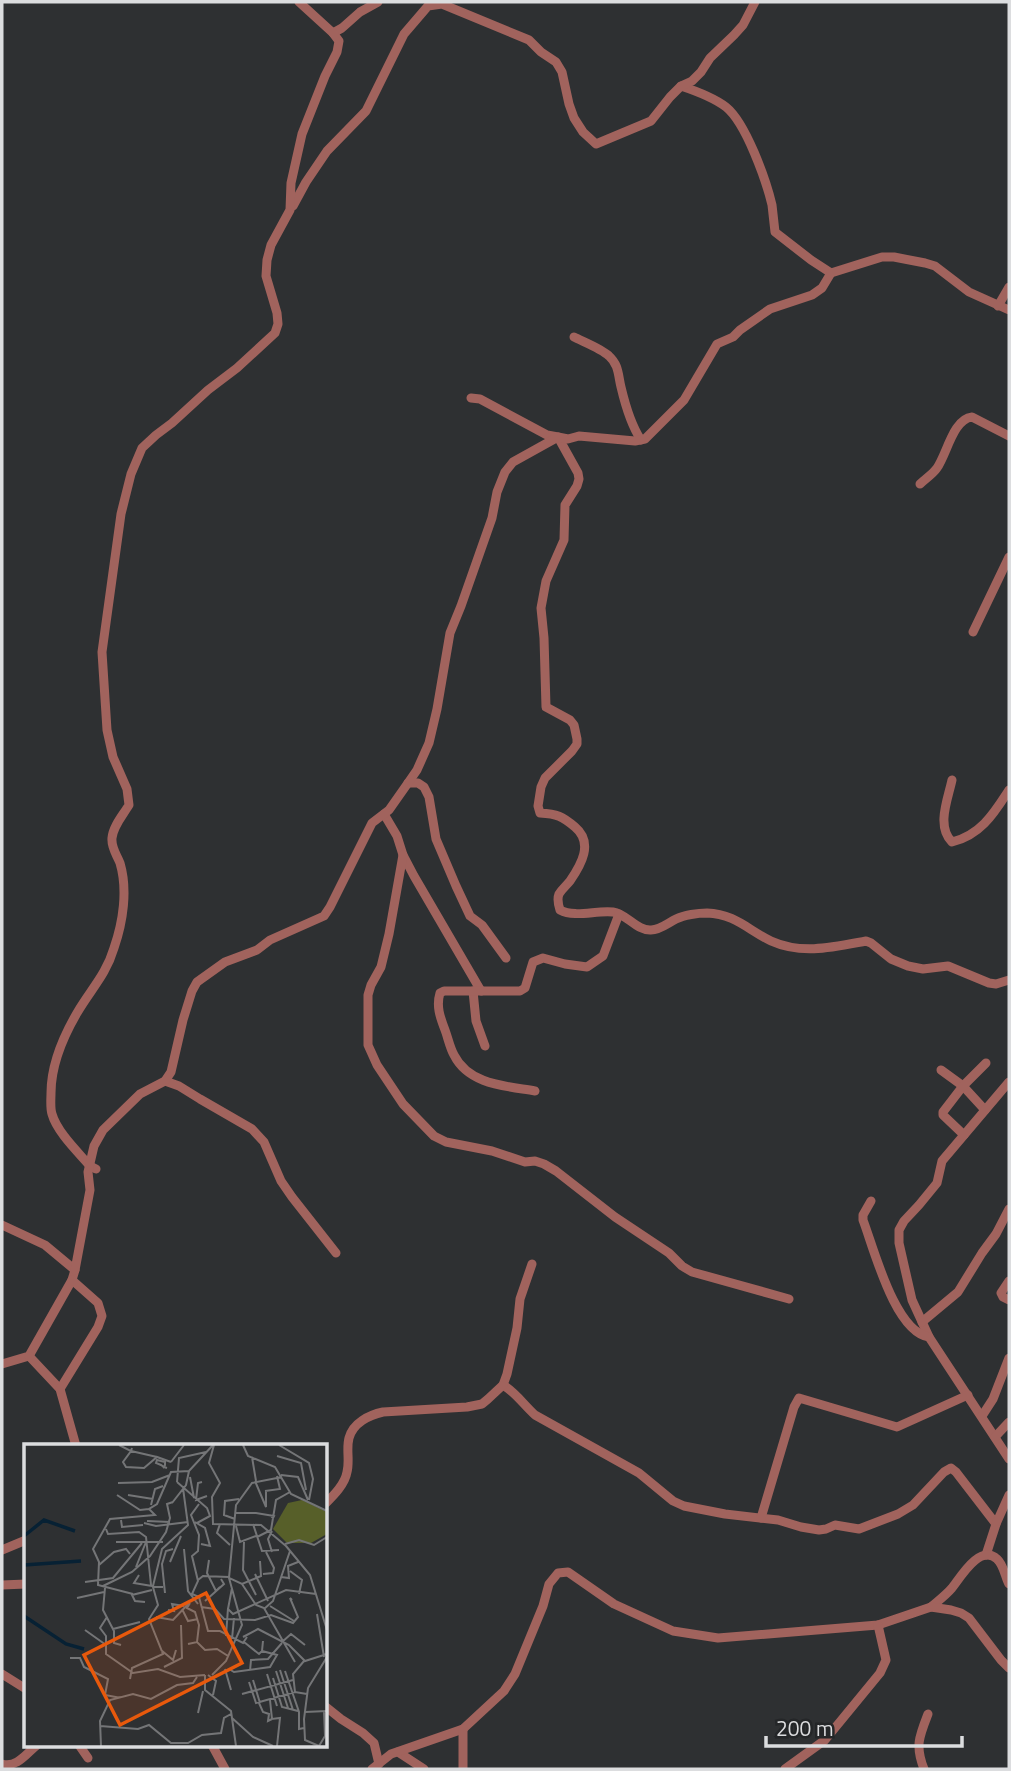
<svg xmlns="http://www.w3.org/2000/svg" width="1011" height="1771" font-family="'Titillium Web',sans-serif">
<rect width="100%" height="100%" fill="#2e3032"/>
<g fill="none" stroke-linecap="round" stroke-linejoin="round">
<!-- minor -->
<g stroke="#a1635d" stroke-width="9">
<polyline points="333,33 342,28 360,12 378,2"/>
<path d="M681,86C696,91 713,97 726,107C746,123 766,180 772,205C773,214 774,223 775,232L811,260L831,273"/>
<polyline points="293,206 306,182 327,151 366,111 404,34 428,6 442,4 529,40 541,52 556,62 562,72 569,104 574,118 583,132 596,144 651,121 670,97 681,86 692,81 701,72 710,58 734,35 743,25 755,2"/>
<polyline points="998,306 1009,287"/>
<path d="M574,337C584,342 602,349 609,356C619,365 618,375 621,387C625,404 631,425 641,440"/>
<path d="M471,398L480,399L547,435L558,437L578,473L579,479L577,486L565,505L564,540L546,581L541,608L544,638L546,707L570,720L574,725L577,739V744L572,751L545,778L541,787L538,806L540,813C557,814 562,816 575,827C594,843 581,865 570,881C566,886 562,889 559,894C557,899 558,904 560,910C575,918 596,910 613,912C627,914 637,931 651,930C660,930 668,923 676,919C684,915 698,913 707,913C735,914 748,930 771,941C802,955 834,947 866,941L871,943L891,959L908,966L923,969L948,966L989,983L996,984L1009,980"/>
<path d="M920,484C925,479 933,474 937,468C947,454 953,419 972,417L1009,436"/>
<polyline points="973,632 1009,557"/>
<path d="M952,780C948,799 936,826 952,842C981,835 994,813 1009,790"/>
<polyline points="408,783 418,783 424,787 429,797 436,839 456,886 470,916 482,925 506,958"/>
<polyline points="384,814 397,836 403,855 414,876 481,991"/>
<polyline points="403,855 389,934 381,967 371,985 368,995 368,1045 377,1065 403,1104 434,1136 446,1142 492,1151 525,1162 535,1161 544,1164 556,1171 615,1217 669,1253 682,1266 692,1272 789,1299"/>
<polyline points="473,991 476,1021 485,1046"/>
<polyline points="941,1070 963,1086 985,1110"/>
<polyline points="165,1081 179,1086 200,1099 252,1129 264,1142 281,1181 292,1197 336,1253"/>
<polyline points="1009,1082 942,1161 937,1183 919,1205 904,1221 899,1230 899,1243 912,1300 929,1337 1009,1459"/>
<path d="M535,1091C506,1086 469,1085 454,1055C450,1048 448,1038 445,1030C440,1017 436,1006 440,993L444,991H520L525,988L533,962L543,958L565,964L587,967L603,956L619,914"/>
<polyline points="964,1135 943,1115 943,1112 963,1086 986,1063"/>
<path d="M96,1169L90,1166C78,1152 57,1132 52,1114C50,1108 51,1099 51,1093C51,1064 63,1037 77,1013C91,989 106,975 114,948C123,922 128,890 120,863C117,855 111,848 112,838C113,826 123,815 129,805L127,789L113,757L107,730L102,652L121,514L131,474L142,448L156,435L172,423L208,390L237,368L275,333L278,324L277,313L266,276L267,260L271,245L290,210L291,183L302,134L325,76L337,52L339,41L333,33L299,2"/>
<path d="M871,1201L863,1215V1220C874,1249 895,1332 929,1337"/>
<polyline points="2,1225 45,1245 75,1270 72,1280 29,1356 2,1364"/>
<polyline points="75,1270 90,1190 88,1172 94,1146 103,1130 140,1094 165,1081 171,1072 183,1020 192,991 197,982 225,962 257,950 270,940 324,916 330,907 372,823 389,810 408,783 417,770 429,743 437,709 450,633 461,606 492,518 497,492 505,472 513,462 558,437 568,439 579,436 635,441 645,439 684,400 717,344 733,337 740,330 770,309 812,295 822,288 831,273 882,257 894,257 925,263 935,266 969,292 1009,310"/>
<polyline points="1009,1281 1001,1293 1003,1297 1009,1300"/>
<polyline points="922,1322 958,1292 982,1253 996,1234 1009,1209"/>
<polyline points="29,1356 60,1389 76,1446"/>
<path d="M503,1385C515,1392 524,1405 535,1415L639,1473L673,1501L684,1506L725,1514L778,1520L801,1527L819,1530L826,1529L835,1525L859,1529L898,1514L913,1505L944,1472L951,1468L956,1472L996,1524"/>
<polyline points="60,1389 98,1327 102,1316 98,1303 72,1280"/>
<polyline points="982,1416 993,1399 1009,1358"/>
<polyline points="995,1437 1009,1422"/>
<path d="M326,1503C334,1495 345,1484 347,1472C350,1461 346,1449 349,1438C353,1423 369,1415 383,1412L467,1407L482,1404L488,1399L503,1385L507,1374L517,1328L520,1299L532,1264"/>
<polyline points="761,1518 794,1407 799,1398 897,1427 968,1395"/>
<polyline points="2,1550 26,1540"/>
<polyline points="986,1555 996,1524 1009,1495"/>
<polyline points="2,1585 26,1584"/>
<path d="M931,1607C938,1601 946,1595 952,1588C960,1578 980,1543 997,1559C1004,1565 1005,1577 1009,1584"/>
<polyline points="2,1674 26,1689"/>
<polyline points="326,1707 341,1719 363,1733 374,1743 379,1764"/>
<polyline points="79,1745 88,1758"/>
<polyline points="212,1745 225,1769"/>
<polyline points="398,1752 424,1769"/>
<path d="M2,1764C17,1768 26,1754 37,1745"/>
<polyline points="372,1769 391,1754 463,1729 504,1691 515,1674 543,1606 549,1584 558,1573 568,1572 614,1604 673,1631 718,1638 878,1625 931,1607 951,1610 961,1613 969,1618 1001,1660 1009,1668"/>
<polyline points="463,1769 463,1729"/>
<polyline points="785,1769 825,1740 880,1673 886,1660 878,1625"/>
<path d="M924,1769C915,1746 919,1737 928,1714"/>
</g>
</g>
<!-- overview -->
<g transform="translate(24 1444)">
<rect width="303" height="303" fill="#2e3032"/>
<path d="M278,56L303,68V90L287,99H263L249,85L264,59Z" fill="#575f29"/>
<path fill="none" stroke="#072134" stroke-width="3.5" d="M0,92L20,76L51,87M0,121L57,117M0,172L42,200L60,205"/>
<path fill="none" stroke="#747577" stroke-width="2" d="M95,1L107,7L99,18L102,23L120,24L133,13L147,18M190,1L185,19L196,39L188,53L189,80L237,81L262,102M219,1L224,12L251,23L267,50L303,67M255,1L285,19L289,35L285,56M108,4L107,7L133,13M253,12L277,19L282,46M228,13L232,37M147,18L160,1M139,24L140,23L141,21V18L133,16L132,19L137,21L140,23L143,24M257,31L274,33L284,56M166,33L170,54M231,37L242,63V47M153,38L183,64L186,72L173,79M153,38L155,14L182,8M178,38L174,39L172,56L183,52M94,39L128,38L146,31M241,47L256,45L253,32M93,51L116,66L125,65M104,51L129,55M148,59L162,41L165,27M175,60L167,71L175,91L174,107L168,112L174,137L168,150L175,153L184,187H196L219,199L223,193M127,61L131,45L139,42M212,69H232L250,72L249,74L246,71M211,75L200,71L201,57L215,55M97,76L98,83L119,81M123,77L146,78M171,78L181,84L186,102L177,100M120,79L132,82L164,78M196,80L193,89L206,101M229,80L238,107L255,106M212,82L216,98L232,92M82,85L84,90L115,88L122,93L127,141M233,93L247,86L252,56L266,48M92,98H139M220,98L219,126L232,151M261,100L275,96L290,101L303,93M262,102L286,131L303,186M160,105L164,147L174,160M248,108L244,95L248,87M185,116L183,129L192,147L196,143M236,117L237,132L218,140L205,134L212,61L228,39L258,33M146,118L157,92M75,121L90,108L102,105L106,110M112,123L122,98M266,127L278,136L275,150M231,130L244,157M239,130L249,129L250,124L242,108M115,131L110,139L128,142M257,133L265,134L264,122L274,118M174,136L179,132L205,133M61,138L89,134L118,99M218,140L232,161L240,164L271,218M79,142L108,128L126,112L142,88L146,74L143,60L149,58M129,142L138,105L164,81L159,44M81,144L79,166L90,187V199L97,201M208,144L204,165L209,170L262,146L292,150M141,149L138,120L142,107L149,105M109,150L74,141L75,118L69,105L86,75L131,71L125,65L133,60L147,28L165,27L189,1M53,154L80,148M181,157L200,140L197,135M121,158L111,157L108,151L128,146M166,159L163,164L171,168L175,181L173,198M246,162L270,177M177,163L191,165L200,175L231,176L247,171L269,179L274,173L266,154L268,156M158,165L164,177L174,175M240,165L249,157L266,107M144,166L150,167L148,160L160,162M293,170L300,213M83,173L76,184L82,192V210L109,229L134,225L156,233L181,231M132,173L149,176L165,159M89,185L116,178M61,186L82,201M202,192L204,164M219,193L234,185L265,201L281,217L303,210M208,195L210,174M220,198L235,210L238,207M258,198L267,190L281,201M164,200L173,198L181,206L193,205L204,212M137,206L149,216L152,206M46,214H56L60,223L84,235L81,251L97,254M140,223L158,214L157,181M201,225L207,246M205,225L210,228L246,223L253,211L238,207L239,197M256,226L269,266M226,227L227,216L244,215L258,199M252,227L264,264M261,227L275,268V285L280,284M243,230L253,262M181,231V246L207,267L212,302M184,231L192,237L189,251M188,231L202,217L218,181L205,134M249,234L258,263L274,267M106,235L108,224L139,210L125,175L134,161L129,143H139M229,236L236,259M225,238L232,259L271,248L283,250M271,248L269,230L280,217M218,250L269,236M246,256L248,275L256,274L253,302M235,259L239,268L245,270L244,277L248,275M281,268L303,267M174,269L179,247M208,274L229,293L249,302M76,282L114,285L125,281L147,299H164L178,291L197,289L200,274L207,270M77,302L76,277L86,256L109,250L127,255L153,241L169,239L173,233M295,302L281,296L280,275L284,244L303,213M295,302L301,292L300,267"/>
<path fill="#e8590c" fill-opacity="0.15" stroke="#e8590c" stroke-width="3.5" d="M182,149L218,219L96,281L60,211Z"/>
<rect width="303" height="303" fill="none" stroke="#dcdddf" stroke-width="3.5"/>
</g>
<!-- border -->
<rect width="1011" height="1771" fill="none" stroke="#dcdddf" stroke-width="7"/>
<!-- scale -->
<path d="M766 1736v10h196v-10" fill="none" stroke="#dcdddf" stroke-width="3.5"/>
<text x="776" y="1736" font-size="21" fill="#dcdddf" stroke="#242628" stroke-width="5" paint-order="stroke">200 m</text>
</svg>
